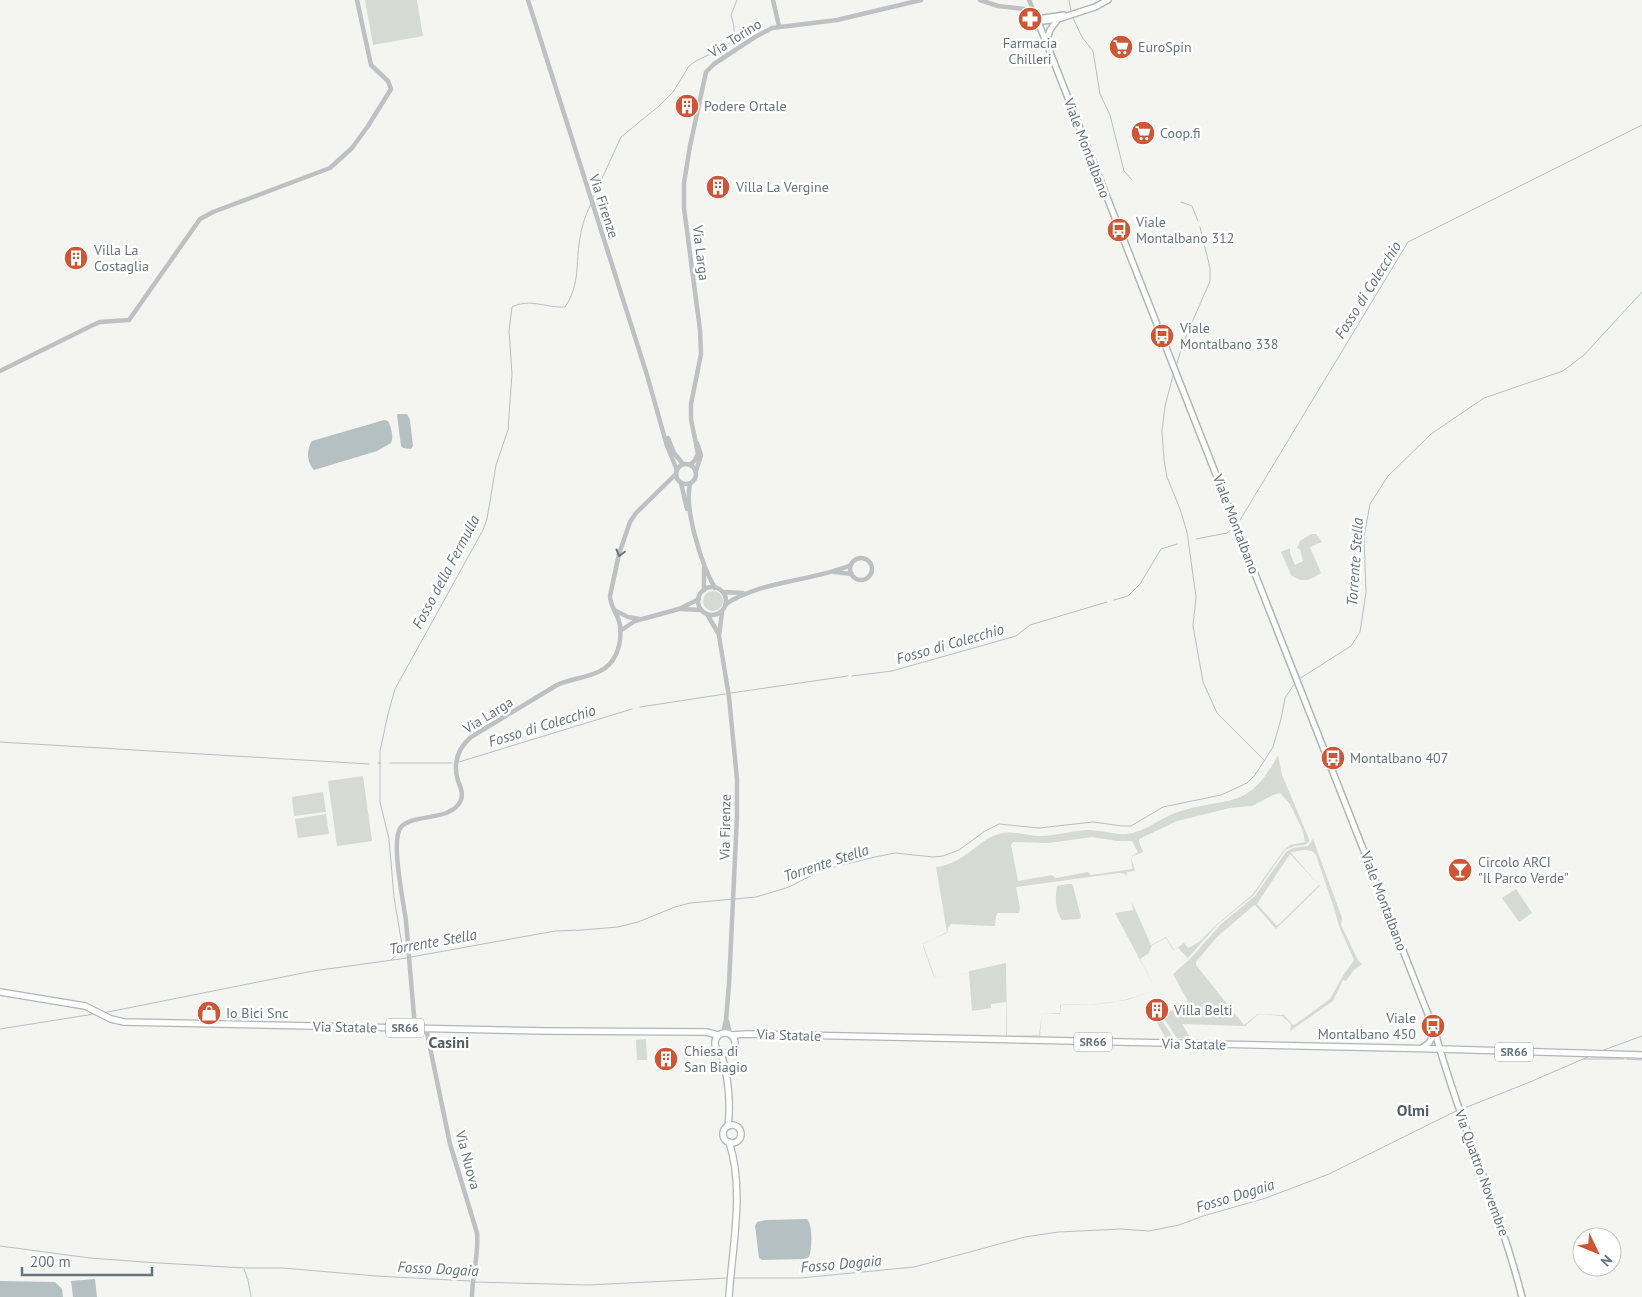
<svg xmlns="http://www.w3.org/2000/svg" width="1642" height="1297" font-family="'PT Sans',sans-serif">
<rect width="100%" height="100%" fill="#f4f4f1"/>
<!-- green -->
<g fill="#d5dad2" fill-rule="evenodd">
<polygon points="365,0 417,0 423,36 373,45"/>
<path d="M1311,534H1316L1322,542L1310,547L1321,573C1310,580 1303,584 1291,575L1281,552L1290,548V553L1295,565L1303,561L1300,549L1297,548L1300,541Z"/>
<circle cx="713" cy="601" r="10"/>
<path d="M1278,755L1282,775L1309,839V842L1305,845L1295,846L1285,850L1254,895L1218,924L1188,958L1178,948L1173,950L1166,938L1152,945L1149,953L1140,959L1156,990L1127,1000L1090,1005H1061L1060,1014L1042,1013L1040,1036H1006V1002L991,1004V1008L972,1011L969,973L935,978L923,944L947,932L936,867C966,864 979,837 1003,833C1015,831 1028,836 1040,836C1057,836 1073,830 1089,830C1102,830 1114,835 1127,834C1145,832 1159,819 1175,813C1228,795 1247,813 1278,755ZM1280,793L1290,804L1303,831L1305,842L1290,845L1283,851L1252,895L1218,923L1199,942L1188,948L1184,943L1174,950L1166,937L1151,945L1132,902L1133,910L1115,913L1156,990C1133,998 1116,1003 1091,1005C1081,1005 1071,1004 1060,1005V1013H1042L1039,1035L1007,1036L1006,963L970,971L968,973L936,978L933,975L923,946L924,943L947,933L948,928L951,924L992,926H995L996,916L998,913H1019L1020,908L1016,887L1119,873L1125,874L1126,877L1127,872L1135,871L1131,857L1143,852L1139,842V839L1177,821L1230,808L1252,806L1273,795ZM1092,837L1117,841H1132L1138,852L1131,857L1132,869L1091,875L1088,872L1056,878L1052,875L1018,881L1011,845L1013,842L1049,843Z"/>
<polygon points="363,776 372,841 337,846 328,781"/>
<polygon points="323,792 326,812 294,816 292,797"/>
<polygon points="326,814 329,834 298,838 295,819"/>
<path d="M1313,839L1342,918L1341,925L1358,960L1362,964L1354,970L1346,981L1343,980L1333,1001L1290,1031L1291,1024L1282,1016L1259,1014L1245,1026L1182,1024L1191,1039L1177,1038L1164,1018V1015L1188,1001L1173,974L1190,959L1221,924L1255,896L1286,852L1293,848L1308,846ZM1304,850L1312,851L1316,855L1335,911L1339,926L1354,960L1344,974L1330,999L1296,1024L1293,1025L1284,1015L1258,1014L1244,1025L1196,965V962L1217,937L1253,906L1255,905L1276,929L1320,886L1291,853L1292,852ZM1290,854L1319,885L1277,926L1257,904Z"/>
<path d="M1068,884H1072L1073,886L1081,917L1079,919L1062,920C1055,910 1055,898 1057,886Z"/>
<polygon points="1516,889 1532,913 1519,922 1502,898"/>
<polygon points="1159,1017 1161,1019 1174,1039 1166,1039 1155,1019"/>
<polygon points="646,1039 647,1060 637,1060 636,1040"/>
</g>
<!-- water -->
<g fill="#b5c0c3">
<polygon points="398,414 407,414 410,420 413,446 411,449 403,448 401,446 397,415"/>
<path d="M384,420L388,421C391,427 394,437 391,443L377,451L314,470C307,464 306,449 312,441Z"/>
<path d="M807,1219C813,1225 812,1249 809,1257L804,1259L762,1260L759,1258L755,1226L757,1222L766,1220Z"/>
<polygon points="95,1279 97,1297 73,1297 71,1281"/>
<polygon points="0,1281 55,1282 62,1289 63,1297 0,1297"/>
</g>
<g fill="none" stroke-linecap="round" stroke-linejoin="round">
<!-- stream -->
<g stroke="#b5c0c3" stroke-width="1">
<polyline points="1069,0 1071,10"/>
<polyline points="1073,18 1082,37 1093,51 1100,94 1110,115 1124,171 1132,180"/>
<polyline points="593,198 621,137 659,106 673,92 689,66 696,61 723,48 732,41 734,36 734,26 731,15 737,0"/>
<polyline points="1181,202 1192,206 1198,221"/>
<polyline points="1176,366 1184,341 1210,281 1210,268 1200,227"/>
<polyline points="1174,372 1165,406 1162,431 1164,460 1167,477 1180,509 1187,532 1196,597 1193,626 1203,682 1217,713 1265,761"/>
<polyline points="1240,520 1408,242 1642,125"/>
<polyline points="1196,539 1227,533 1233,528"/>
<polyline points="1114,600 1128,596 1140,584 1161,549 1177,544"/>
<polyline points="852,676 892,671 1016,636 1030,625 1107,602"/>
<polyline points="1299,679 1351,646 1360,632 1366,592 1364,537 1370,504 1388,476 1431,434 1484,398 1563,371 1584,355 1642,292"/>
<polyline points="731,693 848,676"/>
<polyline points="640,707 725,694"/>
<polyline points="0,742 369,764"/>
<polyline points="459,762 632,709"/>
<polyline points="378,763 381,763"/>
<polyline points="390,763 452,763"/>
<polyline points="411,957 555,931 582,930 618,927 638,922 675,907 690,903 756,897 789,887 822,870 875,857 895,853 933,857 943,856 959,850 985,831 999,824 1039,828 1093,822 1122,826 1131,826 1163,807 1221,795 1247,783 1255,775 1273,747 1281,719 1285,698 1295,683"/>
<path d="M391,960L401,951L402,945L394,897L389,839L380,802V751L388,714L395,689L483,530L487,519L496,465L508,430L512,374L509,331L512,307C530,298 546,308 565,307C579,286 576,269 579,244C581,230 584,217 591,204"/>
<polyline points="103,1013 313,971 407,958"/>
<polyline points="0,1029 94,1014"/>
<polyline points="1601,1051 1642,1036"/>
<polyline points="1584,1059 1624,1059"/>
<polyline points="1627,1059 1642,1060"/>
<polyline points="1462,1109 1530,1082 1590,1056"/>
<polyline points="0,1246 90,1258 144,1262 244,1268 283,1268 376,1276 470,1281"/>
<polyline points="244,1269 248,1280 251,1297"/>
<polyline points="732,1278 800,1278 914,1267 1025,1237 1058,1232 1121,1229 1149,1231 1179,1225 1203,1216 1266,1198 1329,1174 1458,1110"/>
<polyline points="474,1282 588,1285 728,1278"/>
</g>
<!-- secondary casing -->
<g stroke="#b0b5b8" stroke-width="8">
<g id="secondary">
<path d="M1037,19L1435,1032C1459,1122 1499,1206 1522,1297"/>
<polyline points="1037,19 1064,15"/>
<polyline points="1037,19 1044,21 1058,19"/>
<polyline points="1046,42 1050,30 1058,19 1095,7 1108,0"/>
<polyline points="1422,1048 1429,1043 1435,1032"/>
</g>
</g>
<!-- primary casing -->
<g stroke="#b1b5b8" stroke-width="8">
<g id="primary">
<polyline points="0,992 85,1006 111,1019 124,1022 546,1031 706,1032 718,1035"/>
<circle cx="725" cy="1043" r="10"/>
<polyline points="732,1035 747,1034 1440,1049 1642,1055"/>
<path d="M721,1053C728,1075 731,1103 728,1126"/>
<circle cx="732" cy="1134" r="9"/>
<path d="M729,1142C745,1189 732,1248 729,1297"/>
</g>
</g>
<!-- tertiary -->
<g stroke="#bdc1c4" stroke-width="4.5">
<polyline points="528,0 647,375 667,446 677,470"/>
<polyline points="773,0 779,26"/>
<polyline points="980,0 998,6 1033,10"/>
<polyline points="1029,0 1037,19"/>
<polyline points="0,371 93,325 100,322 129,320 200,219 213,212 330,168 352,148 368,126 391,89 388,81 371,65 357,0"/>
<polyline points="668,438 674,453 683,464"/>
<circle cx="686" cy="474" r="10"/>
<polyline points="690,465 695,460 698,454 691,419 691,404 701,354 700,330 684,208 684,183 690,146 706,72 714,64 755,37 772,28 837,20 921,0"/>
<polyline points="696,471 701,455 697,443"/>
<polyline points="681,483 687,509"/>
<path d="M690,484C684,510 702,566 715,588"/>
<circle cx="861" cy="569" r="11"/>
<polyline points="834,572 852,574"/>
<circle cx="712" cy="601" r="14"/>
<polyline points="704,590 704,568"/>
<polyline points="723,592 743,593"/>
<path d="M726,604C759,581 814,581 851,565"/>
<polyline points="681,609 701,610"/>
<polyline points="614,610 628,617 639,619"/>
<polyline points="722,612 719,636 729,697 737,779 737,816 729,984 726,1020 723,1033"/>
<polyline points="707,614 718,633"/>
<polyline points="620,631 635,621 679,609 699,599"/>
<polyline points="727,1021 730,1034"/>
<path d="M415,1028C412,992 409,957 406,921C404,904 390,840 401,827C413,813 452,822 461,800C463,793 461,788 458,781C453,764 457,749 471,737L557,685C570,679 585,678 598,672C616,665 622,644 620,626C619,615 610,607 610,596L619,554L630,522L636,513L676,474"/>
<path d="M426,1028L450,1144L477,1233C479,1255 472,1275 472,1297"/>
</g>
<!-- secondary -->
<use href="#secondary" stroke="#fff" stroke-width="5"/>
<!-- primary -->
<use href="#primary" stroke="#fff" stroke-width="5.5"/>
</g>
<!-- one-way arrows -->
<defs><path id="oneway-chevron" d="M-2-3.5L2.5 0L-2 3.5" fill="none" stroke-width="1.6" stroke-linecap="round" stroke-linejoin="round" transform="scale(1.25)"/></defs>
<use stroke="#66747e" href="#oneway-chevron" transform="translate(620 553) rotate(105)"/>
<!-- icons -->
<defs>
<g id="pharmacy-disc" transform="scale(1.25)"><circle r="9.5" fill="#cf5536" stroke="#fff"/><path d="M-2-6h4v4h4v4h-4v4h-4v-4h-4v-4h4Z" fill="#fff"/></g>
<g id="supermarket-disc" transform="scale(1.25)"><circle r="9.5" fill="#cf5536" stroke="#fff"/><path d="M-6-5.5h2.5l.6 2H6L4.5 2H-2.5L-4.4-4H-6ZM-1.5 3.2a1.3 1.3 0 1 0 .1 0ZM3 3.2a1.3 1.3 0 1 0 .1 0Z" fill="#fff"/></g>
<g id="building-disc" transform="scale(1.25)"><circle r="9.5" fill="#cf5536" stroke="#fff"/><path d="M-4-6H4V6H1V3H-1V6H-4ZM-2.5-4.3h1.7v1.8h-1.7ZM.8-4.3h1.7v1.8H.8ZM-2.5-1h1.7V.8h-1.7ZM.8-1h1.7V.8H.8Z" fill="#fff"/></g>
<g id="bus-disc" transform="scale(1.25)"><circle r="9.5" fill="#cf5536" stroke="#fff"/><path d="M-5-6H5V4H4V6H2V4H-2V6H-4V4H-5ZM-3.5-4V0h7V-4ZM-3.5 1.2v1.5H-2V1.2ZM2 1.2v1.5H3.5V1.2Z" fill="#fff"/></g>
<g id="bar-disc" transform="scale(1.25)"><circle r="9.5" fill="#cf5536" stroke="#fff"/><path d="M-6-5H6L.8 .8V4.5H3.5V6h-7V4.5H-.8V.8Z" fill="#fff"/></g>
<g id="shop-disc" transform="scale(1.25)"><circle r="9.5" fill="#cf5536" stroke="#fff"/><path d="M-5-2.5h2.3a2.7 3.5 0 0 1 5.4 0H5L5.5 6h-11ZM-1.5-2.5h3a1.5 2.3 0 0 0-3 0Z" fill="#fff"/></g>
</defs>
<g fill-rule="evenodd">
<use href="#pharmacy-disc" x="1030" y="19"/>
<use href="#supermarket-disc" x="1121" y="47"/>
<use href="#building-disc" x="687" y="106"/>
<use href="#supermarket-disc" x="1143" y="133"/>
<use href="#building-disc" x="718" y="187"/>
<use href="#bus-disc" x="1119" y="230"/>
<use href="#building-disc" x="76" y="258"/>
<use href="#bus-disc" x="1162" y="336"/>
<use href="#bus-disc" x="1333" y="758"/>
<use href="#bar-disc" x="1460" y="870"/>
<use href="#building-disc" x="1157" y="1010"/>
<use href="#shop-disc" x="209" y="1013"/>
<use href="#bus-disc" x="1433" y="1026"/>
<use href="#building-disc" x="666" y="1059"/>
</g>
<g text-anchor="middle" stroke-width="5" stroke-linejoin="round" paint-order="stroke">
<!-- shield labels -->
<g fill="#fff" stroke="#949ea5" stroke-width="1">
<rect x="386" y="1018.5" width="38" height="19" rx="4"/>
<rect x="1074" y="1032.5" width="38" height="19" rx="4"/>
<rect x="1495" y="1042.5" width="38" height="19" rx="4"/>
</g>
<g font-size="12" font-weight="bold" fill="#66747e">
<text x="405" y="1032">SR66</text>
<text x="1093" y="1046">SR66</text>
<text x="1514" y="1056">SR66</text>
</g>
<!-- street labels -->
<g font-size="14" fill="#66747e" stroke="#fff">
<text transform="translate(735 38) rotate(-32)" y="5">Via Torino</text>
<text transform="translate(1087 148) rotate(69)" y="5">Viale Montalbano</text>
<text transform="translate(604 206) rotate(72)" y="5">Via Firenze</text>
<text transform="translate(701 253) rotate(83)" y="5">Via Larga</text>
<text transform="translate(1236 524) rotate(69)" y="5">Viale Montalbano</text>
<text transform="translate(488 715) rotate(-32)" y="5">Via Larga</text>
<text transform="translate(725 827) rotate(-89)" y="5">Via Firenze</text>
<text transform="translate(1384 901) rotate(69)" y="5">Viale Montalbano</text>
<text transform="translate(345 1027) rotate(1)" y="5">Via Statale</text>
<text transform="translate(789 1035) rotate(2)" y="5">Via Statale</text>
<text transform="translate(1194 1044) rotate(1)" y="5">Via Statale</text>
<text transform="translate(468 1160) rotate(75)" y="5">Via Nuova</text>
<text transform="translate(1482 1173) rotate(70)" y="5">Via Quattro Novembre</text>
</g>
<!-- poi labels -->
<g font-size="14" fill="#66747e" stroke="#fff" text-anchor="start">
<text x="1030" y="48" text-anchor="middle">Farmacia<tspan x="1030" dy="16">Chilleri</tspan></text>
<text x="1138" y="52">EuroSpin</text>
<text x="704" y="111">Podere Ortale</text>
<text x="1160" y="138">Coop.fi</text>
<text x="736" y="192">Villa La Vergine</text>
<text x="1136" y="227">Viale<tspan x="1136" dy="16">Montalbano 312</tspan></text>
<text x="94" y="255">Villa La<tspan x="94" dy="16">Costaglia</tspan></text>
<text x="1180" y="333">Viale<tspan x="1180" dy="16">Montalbano 338</tspan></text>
<text x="1350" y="763">Montalbano 407</text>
<text x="1478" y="867">Circolo ARCI<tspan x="1478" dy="16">"Il Parco Verde"</tspan></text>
<text x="1174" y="1015">Villa Belti</text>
<text x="226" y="1018">Io Bici Snc</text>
<text x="1416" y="1023" text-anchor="end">Viale<tspan x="1416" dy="16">Montalbano 450</tspan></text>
<text x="684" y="1056">Chiesa di<tspan x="684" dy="16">San Biagio</tspan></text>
</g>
<!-- water labels -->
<g font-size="15" font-style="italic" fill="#62767b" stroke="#fff">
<text transform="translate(1368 290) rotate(-58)" y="5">Fosso di Colecchio</text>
<text transform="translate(1355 562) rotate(-86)" y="5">Torrente Stella</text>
<text transform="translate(446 572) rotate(-62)" y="5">Fosso della Fermulla</text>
<text transform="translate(950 644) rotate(-16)" y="5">Fosso di Colecchio</text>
<text transform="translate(542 726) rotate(-17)" y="5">Fosso di Colecchio</text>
<text transform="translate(826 863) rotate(-18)" y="5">Torrente Stella</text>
<text transform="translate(433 942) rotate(-10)" y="5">Torrente Stella</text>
<text transform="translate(1235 1196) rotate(-17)" y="5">Fosso Dogaia</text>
<text transform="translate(841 1264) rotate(-5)" y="5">Fosso Dogaia</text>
<text transform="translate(438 1269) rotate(3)" y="5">Fosso Dogaia</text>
</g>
<!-- quarter labels -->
<g font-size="16" font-weight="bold" fill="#535d64" stroke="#fff">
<text x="449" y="1048">Casini</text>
<text x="1413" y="1116">Olmi</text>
</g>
</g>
<!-- north arrow -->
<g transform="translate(1597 1252) rotate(133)"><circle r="24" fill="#ffffff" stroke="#c2c7cb"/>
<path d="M0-4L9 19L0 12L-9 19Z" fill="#cf5536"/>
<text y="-8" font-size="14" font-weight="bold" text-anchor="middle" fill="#66747e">N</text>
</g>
<!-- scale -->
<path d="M22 1267v8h130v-8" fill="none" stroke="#66747e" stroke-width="2.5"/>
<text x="30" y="1267" font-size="15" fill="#66747e" stroke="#ffffff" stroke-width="4" paint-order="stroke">200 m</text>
</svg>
